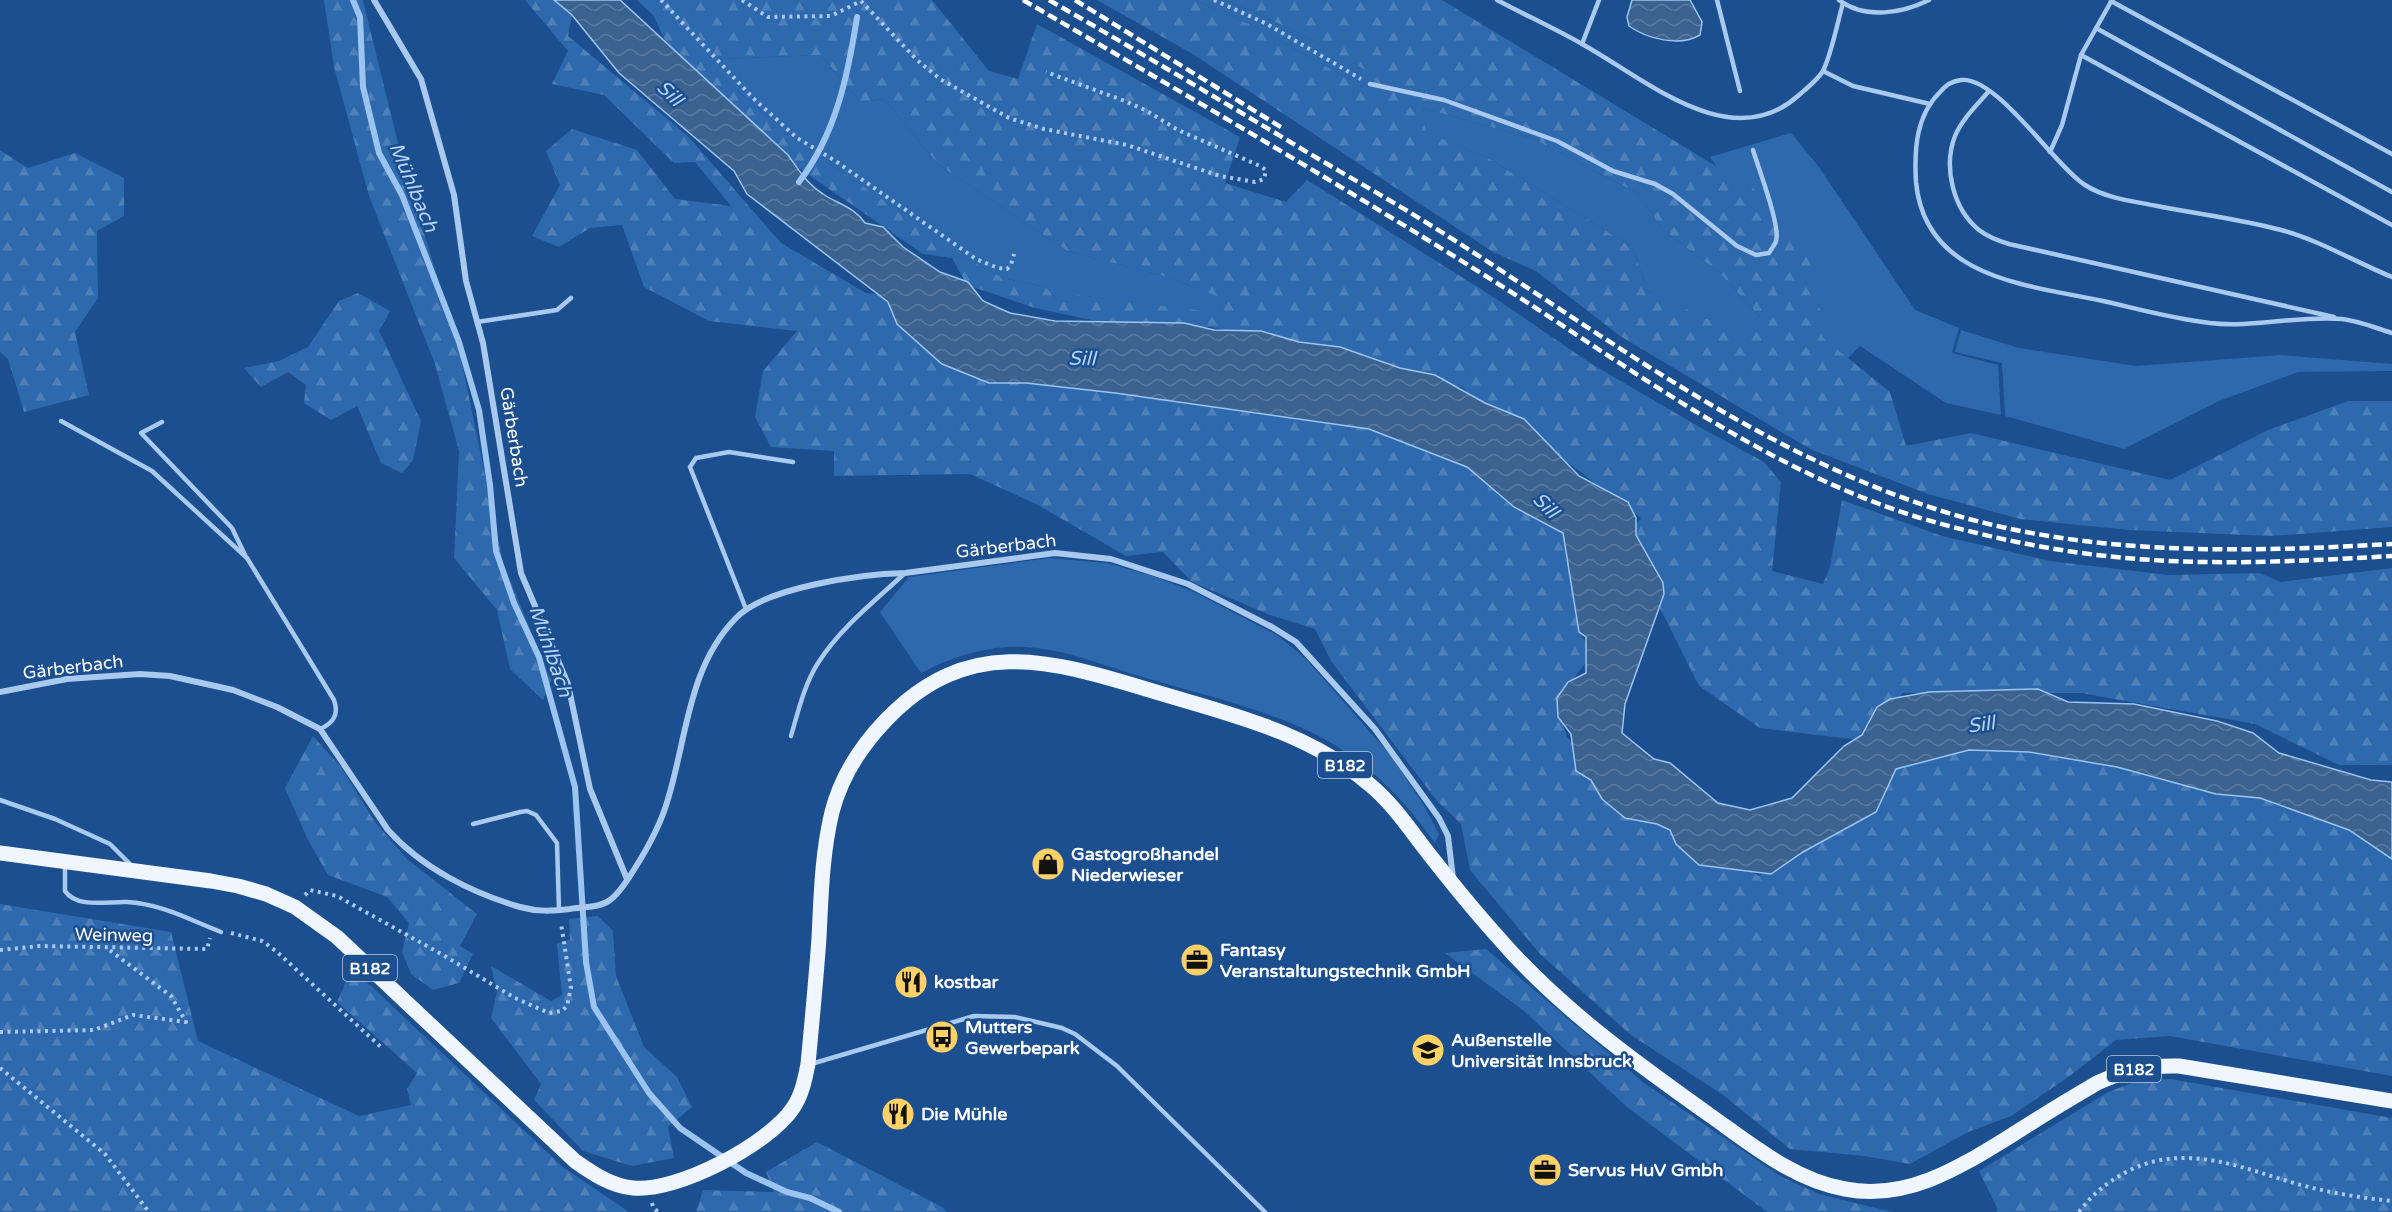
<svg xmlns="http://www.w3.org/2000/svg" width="2392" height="1212" font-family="'Varela Round',sans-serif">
<defs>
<pattern id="forest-firs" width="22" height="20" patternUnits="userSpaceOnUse" patternTransform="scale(1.5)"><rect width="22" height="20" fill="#2e69ad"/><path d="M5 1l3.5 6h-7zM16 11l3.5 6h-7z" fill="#4d80b9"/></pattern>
<pattern id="water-waves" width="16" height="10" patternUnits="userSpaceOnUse" patternTransform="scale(1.5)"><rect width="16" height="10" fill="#3c6290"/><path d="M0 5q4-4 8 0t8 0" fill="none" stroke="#597aa1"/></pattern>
</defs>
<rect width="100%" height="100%" fill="#1b4f8f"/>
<!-- grass -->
<g fill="#2e69ad">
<polygon points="1194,0 1226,0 1295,31 1370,72 1363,87 1251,25"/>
<polygon points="821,55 860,102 884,99 939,165 1067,251 1164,276 1215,295 1211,313 1078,295 1070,302 1057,300 1046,287 1003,278 957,253 936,225 901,212 798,142 717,73 721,59"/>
<polygon points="1422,108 1534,139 1639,194 1661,228 1720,273 1759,316 1740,336 1648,291 1632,247 1488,158 1425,132"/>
<polygon points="1791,133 1819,167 1915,310 1959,328 1952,353 1998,365 2001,415 1946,403 1860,346 1843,363 1776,310 1765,235 1710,157"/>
<polygon points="1961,330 2019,348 2136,366 2281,355 2392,364 2392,371 2298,372 2219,401 2124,449 2005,416 2002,363 1955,352"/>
<path d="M1050,558L1107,563L1156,577L1194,592L1277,635L1306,659L1391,756L1423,804L1439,834L1435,843C1410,808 1383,778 1347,753C1289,713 1206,696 1139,676C1096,663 1053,644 1007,647C977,649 947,659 921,673L880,612L909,577Z"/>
</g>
<!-- forest -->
<g fill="url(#forest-firs)" fill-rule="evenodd">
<polygon points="324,0 363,0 364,5 403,163 460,353 503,563 551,680 543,700 510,669 497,610 454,558 459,451 435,364 369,196 334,67"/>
<polygon points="525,0 554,0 572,15 568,36 688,136 781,243 866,293 909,296 1026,383 1115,393 1369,429 1467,467 1516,495 1514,508 1563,533 1579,632 1593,653 1556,702 1567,737 1630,804 1759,876 1876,812 1896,769 1969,750 2029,752 2117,767 2216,794 2244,781 2392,849 2392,1076 2170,1036 2116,1040 2071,1075 2011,1116 1968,1132 1910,1164 1864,1156 1790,1149 1723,1095 1631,1035 1540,954 1470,870 1461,824 1437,801 1331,661 1315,629 1270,615 1192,582 1163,552 1126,556 1036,504 970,474 834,476 834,451 771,447 755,417 763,371 797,331 709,321 644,287 622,225 590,228 559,247 532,236 560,185 546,151 572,129 637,150 675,199 731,206 695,162 674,163 604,95 552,84 568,51"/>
<path d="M637,0H932L989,71L1018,79L1037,24L1240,137L1225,183L1286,202L1307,180L1492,296L1590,363L1696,425L1764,462L1781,482L1772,571L1823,584L1830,567L1842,500L1942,536L2050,561L2168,575L2259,573L2281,582L2392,568V765H2339L2255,724L2081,693H1903L1869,741L1760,728L1699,686L1658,604L1631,532L1641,518L1570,464L1490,424L1464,388L1338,351L1211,327L1120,326L1035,308L967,285L952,258L923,254L783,157L739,118L665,40L653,15ZM821,55L860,102L884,99L939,165L1067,251L1164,276L1214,295L1211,312L1078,295L1070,302L1057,300L1046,287L1003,278L957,253L936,225L901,212L798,142L717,73L721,59Z"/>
<path d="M1097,0H1194L1251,25L1363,87L1369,72L1295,31L1226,0H1442L1754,189L1816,267L1806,288L1819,304L1822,337L1890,392L1906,446L1971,433L2170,480L2268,430L2348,401H2392V527L2271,536L2129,530L2020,519L1928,494L1810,449L1620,336L1536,271L1493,252L1191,53ZM1422,108L1534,139L1639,194L1661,228L1720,273L1759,316L1740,335L1648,291L1632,247L1488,158L1426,132Z"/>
<polygon points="0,150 28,168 75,153 124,178 124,216 97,231 98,298 75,332 89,395 24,412 8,359 0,352"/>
<polygon points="358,293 390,311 379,331 421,421 413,460 402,473 381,463 357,406 331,420 304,403 306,385 288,372 261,387 244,368 279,361 308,347 339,301"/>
<polygon points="313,736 341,767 375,822 407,859 477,914 460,946 473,954 459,983 433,990 411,974 402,952 409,923 387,897 328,875 308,840 285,788"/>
<polygon points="0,904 171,932 198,1041 359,1116 411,1105 407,1089 417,1073 337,1002 352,968 563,1167 629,1212 0,1212"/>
<polygon points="598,916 613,931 616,976 644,1047 677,1077 692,1107 668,1127 674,1158 632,1166 583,1151 534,1100 541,1084 491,1018 497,992 491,966 551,1001 562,995 557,944 570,940 569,919"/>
<polygon points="1486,949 1644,1083 1780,1176 1819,1194 1892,1212 1767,1212 1627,1107 1524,1011 1445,953"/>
<polygon points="2171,1079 2392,1118 2392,1212 1996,1212 1998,1210 1979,1171 2108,1092 2140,1080"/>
<polygon points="817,1142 942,1207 947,1212 696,1212 703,1190 774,1192 766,1172"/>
</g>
<!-- water -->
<g fill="url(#water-waves)" stroke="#9cc4f0" stroke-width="1.5">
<path d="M554,0H620L788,155C798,169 807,184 823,194C838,204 854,207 865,223L883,227L903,247L940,272L968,282L983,301L1010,313L1055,321L1184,323L1214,330L1261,331L1299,342L1340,347L1400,368L1435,375L1485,403L1524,419L1579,476L1628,502L1636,518V535L1663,583L1664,594L1625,704L1622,733L1654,759L1670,763L1718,803L1750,810L1792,798L1844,746L1862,735L1877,707L1890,699L1929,692L2038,689L2068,702L2134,704L2217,721L2253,733L2279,753L2371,780L2392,782V859L2349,830L2260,798L2216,794L2117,767L2029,752L1969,750L1896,769L1876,812L1803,852L1771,874L1699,865L1676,844L1670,830L1657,824L1625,818L1602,799L1591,780L1576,771L1571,734L1558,717L1557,698L1568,682L1586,673V637L1579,632L1563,533L1514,507L1467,467L1369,429L1115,393L1026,383H989L942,364L897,324L888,302L747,194L734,171L619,73L572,15Z"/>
<path d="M1632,0H1690L1702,22L1700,35C1680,47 1647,39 1629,26L1627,17Z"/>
</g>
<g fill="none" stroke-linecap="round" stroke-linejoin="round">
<!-- stream -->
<g stroke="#9cc4f0" stroke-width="6">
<polyline points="353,0 360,17 363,87 379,153 402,195 459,342 479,410 490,485 496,551 514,603 539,657 575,787 586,962 594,1007 649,1093 680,1128 746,1173 787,1192 810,1198 839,1212"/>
<path d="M799,182C836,134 848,75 857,17"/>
</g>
<!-- path -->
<g stroke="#a9c9ee" stroke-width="4" stroke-dasharray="3 4.5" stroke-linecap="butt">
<polyline points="661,0 753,98 797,138 834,160 976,259 998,268 1007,269 1011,265 1014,254"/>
<polyline points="742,0 768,17 831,16 861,1"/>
<polyline points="1214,0 1265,23 1361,79"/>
<polyline points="861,1 917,60 940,79 1009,118 1044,129 1127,145 1220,176 1255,182 1264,179 1266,170 1260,166 1178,130 1147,111 1125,101 1046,72"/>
<polyline points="305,895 310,890 337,896 443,955 515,998 549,1013 562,1011 567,1006 571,988 561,923"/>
<polyline points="231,933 262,941 276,951 382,1048"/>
<polyline points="0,950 39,946 207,949 210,938"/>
<polyline points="0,1032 94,1030 133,1015 186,1022 171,996 108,949"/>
<polyline points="0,1068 105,1154 149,1212"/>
<polyline points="652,1203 653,1207 658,1212"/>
<path d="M2079,1212C2093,1193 2110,1180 2132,1169C2190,1143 2244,1169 2301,1185C2331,1193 2362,1198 2392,1201"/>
</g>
<!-- lane -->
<g stroke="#a9c9ee" stroke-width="4.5">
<path d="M1497,0C1525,15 1554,28 1582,44C1644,78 1731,157 1799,95C1807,88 1820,78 1824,69C1833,48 1837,24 1843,3"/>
<polyline points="1717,0 1740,91"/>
<path d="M1839,0C1865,20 1903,13 1929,0"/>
<polyline points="2111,1 2392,154"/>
<polyline points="2096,28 2392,192"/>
<polyline points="1582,44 1599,0"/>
<polyline points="2081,55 2392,225"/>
<polyline points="1823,71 1853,86 1930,104"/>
<path d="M1370,84L1444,100L1557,141L1613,171L1655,184L1673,194L1737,246L1756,255L1769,253C1771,249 1775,245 1776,241C1781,227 1758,167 1753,150"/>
<path d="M1989,91C1977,105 1962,119 1955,136C1943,167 1953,209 1979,230C1988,237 1999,241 2009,244L2334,317"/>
<polyline points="2050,152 2062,125 2081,55 2112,0"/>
<path d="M2392,277C2355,262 2319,240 2281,230C2240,219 2198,214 2157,206C2133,201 2107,199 2085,185C2054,165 1997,76 1961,80C1953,81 1946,85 1941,91C1916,115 1914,149 1916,182C1925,279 2028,285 2103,301C2138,309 2174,319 2210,323C2252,328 2299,315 2342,319C2359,321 2376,328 2392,333"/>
<polyline points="477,322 557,310 571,298"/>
<path d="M61,421L152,471L247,558L334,700C339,714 334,723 320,729"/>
<polyline points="162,422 141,433 232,528 245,555"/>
<polyline points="746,609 690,467 696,458 729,452 793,462"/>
<path d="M791,736C798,712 804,685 818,663C840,628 875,601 905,573"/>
<polyline points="0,800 55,819 110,844 133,867"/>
<polyline points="473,824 520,812 527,811 536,815 557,843 559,910"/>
<path d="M65,864V891C77,909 109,901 127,902C162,904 190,920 221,932"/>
<polyline points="811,1064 974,1016 1015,1017 1062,1028 1075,1034 1117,1066 1265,1212"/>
</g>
<!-- street -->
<g stroke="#a9c9ee" stroke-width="6">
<polyline points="374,0 421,79 454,195 466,281 483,343 521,573 568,684 590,789 627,879"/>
<path d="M0,692L67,679L140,674L170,676L233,690L277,707L320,729L388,830C422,868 472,893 520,907C538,912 552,911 570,909C583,907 599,908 610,900C620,893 628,879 635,868C649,846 661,824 668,799C687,737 688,667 736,618C765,587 863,574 905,573L1055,553L1111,559L1188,584L1272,627L1296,642L1375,729L1439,818L1448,836L1453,878"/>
</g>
<!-- primary -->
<path stroke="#f0f6ff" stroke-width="15" d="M0,853L211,881L238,886L266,894L295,907L337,937L575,1161C592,1173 611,1186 633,1188C676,1193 769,1144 793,1108C802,1095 805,1079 808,1064C812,1022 816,980 819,938C821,897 822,853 832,812C841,777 862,745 886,720C967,636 1047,659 1146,689C1224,713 1306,730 1369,784C1390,801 1406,824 1422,845C1446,876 1471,907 1497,936C1558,1007 1635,1062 1711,1116C1752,1145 1794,1180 1845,1189C1908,1201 1960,1167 2012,1135C2040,1117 2068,1100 2097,1083C2124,1070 2149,1065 2179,1066L2392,1101"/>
<!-- rail -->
<g stroke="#fff" stroke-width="4.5" stroke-dasharray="10 4.5" stroke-linecap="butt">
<path d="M1023,0C1183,93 1343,186 1500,285C1634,370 1764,469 1917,517C1985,537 2056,552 2126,558C2214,566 2304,561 2392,556"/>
<path d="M1049,0C1129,46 1208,93 1287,140C1336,170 1386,197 1435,228C1607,336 1770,464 1969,519C2107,556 2251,552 2392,544"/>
<polyline points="1075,0 1284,129"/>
</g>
</g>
<!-- icons -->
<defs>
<g id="shop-disc" transform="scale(1.725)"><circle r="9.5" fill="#ffd166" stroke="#1b4f8f"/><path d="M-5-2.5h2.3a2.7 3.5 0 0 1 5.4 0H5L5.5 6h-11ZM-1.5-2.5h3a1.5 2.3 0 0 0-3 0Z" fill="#111"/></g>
<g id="office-disc" transform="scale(1.725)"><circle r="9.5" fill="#ffd166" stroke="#1b4f8f"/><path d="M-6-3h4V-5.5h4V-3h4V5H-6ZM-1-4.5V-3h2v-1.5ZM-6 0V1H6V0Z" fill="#111"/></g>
<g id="restaurant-disc" transform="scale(1.725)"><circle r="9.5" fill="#ffd166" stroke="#1b4f8f"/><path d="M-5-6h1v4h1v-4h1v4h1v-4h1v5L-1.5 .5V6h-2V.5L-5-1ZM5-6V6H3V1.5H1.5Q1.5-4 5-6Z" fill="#111"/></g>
<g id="bus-disc" transform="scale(1.725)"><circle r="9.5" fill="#ffd166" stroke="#1b4f8f"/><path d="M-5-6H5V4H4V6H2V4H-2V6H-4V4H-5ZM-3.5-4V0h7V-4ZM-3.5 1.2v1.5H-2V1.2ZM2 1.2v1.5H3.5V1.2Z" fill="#111"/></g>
<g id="university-disc" transform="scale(1.725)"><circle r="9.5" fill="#ffd166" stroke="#1b4f8f"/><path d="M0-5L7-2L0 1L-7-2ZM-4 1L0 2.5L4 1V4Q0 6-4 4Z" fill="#111"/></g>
</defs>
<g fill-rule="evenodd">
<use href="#shop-disc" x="1048" y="864"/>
<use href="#office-disc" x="1197" y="960"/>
<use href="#restaurant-disc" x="911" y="982"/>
<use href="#bus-disc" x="942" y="1037"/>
<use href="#university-disc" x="1428" y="1050"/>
<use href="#restaurant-disc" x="898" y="1114"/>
<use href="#office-disc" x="1545" y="1170"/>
</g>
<g text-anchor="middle" stroke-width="5" stroke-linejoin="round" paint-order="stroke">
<!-- shield labels -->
<g fill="#1b4f8f" stroke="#bbcadd" stroke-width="1.5">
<rect x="1318" y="752" width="54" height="26" rx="4.5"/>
<rect x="343" y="955" width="54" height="26" rx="4.5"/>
<rect x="2107" y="1056" width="54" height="26" rx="4.5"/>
</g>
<g font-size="16" font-weight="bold" fill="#fff">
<text x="1345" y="771">B182</text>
<text x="370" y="974">B182</text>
<text x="2134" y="1075">B182</text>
</g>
<!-- street labels -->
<g font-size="18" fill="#fff" stroke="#1b4f8f">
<text transform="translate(514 437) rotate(81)" y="6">Gärberbach</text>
<text transform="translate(1006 546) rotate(-7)" y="6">Gärberbach</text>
<text transform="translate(73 667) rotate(-7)" y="6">Gärberbach</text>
<text transform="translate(114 935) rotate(1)" y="6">Weinweg</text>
</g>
<!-- poi labels -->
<g font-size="18" font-weight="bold" fill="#fff" stroke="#1b4f8f" text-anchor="start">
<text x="1071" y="860">Gastogroßhandel<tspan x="1071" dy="21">Niederwieser</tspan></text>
<text x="1220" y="956">Fantasy<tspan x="1220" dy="21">Veranstaltungstechnik GmbH</tspan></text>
<text x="934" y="988">kostbar</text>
<text x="965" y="1033">Mutters<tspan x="965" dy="21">Gewerbepark</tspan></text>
<text x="1451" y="1046">Außenstelle<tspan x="1451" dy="21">Universität Innsbruck</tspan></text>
<text x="921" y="1120">Die Mühle</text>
<text x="1568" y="1176">Servus HuV Gmbh</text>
</g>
<!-- water labels -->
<g font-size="20" font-style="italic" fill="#b5d3f5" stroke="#1b4f8f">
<text transform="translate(670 93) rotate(44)" y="7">Sill</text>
<text transform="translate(414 187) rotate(67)" y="7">Mühlbach</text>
<text transform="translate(1082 358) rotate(1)" y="7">Sill</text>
<text transform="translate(1546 505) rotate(45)" y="7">Sill</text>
<text transform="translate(551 651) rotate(71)" y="7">Mühlbach</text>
<text transform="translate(1981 724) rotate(-8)" y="7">Sill</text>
</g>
</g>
</svg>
